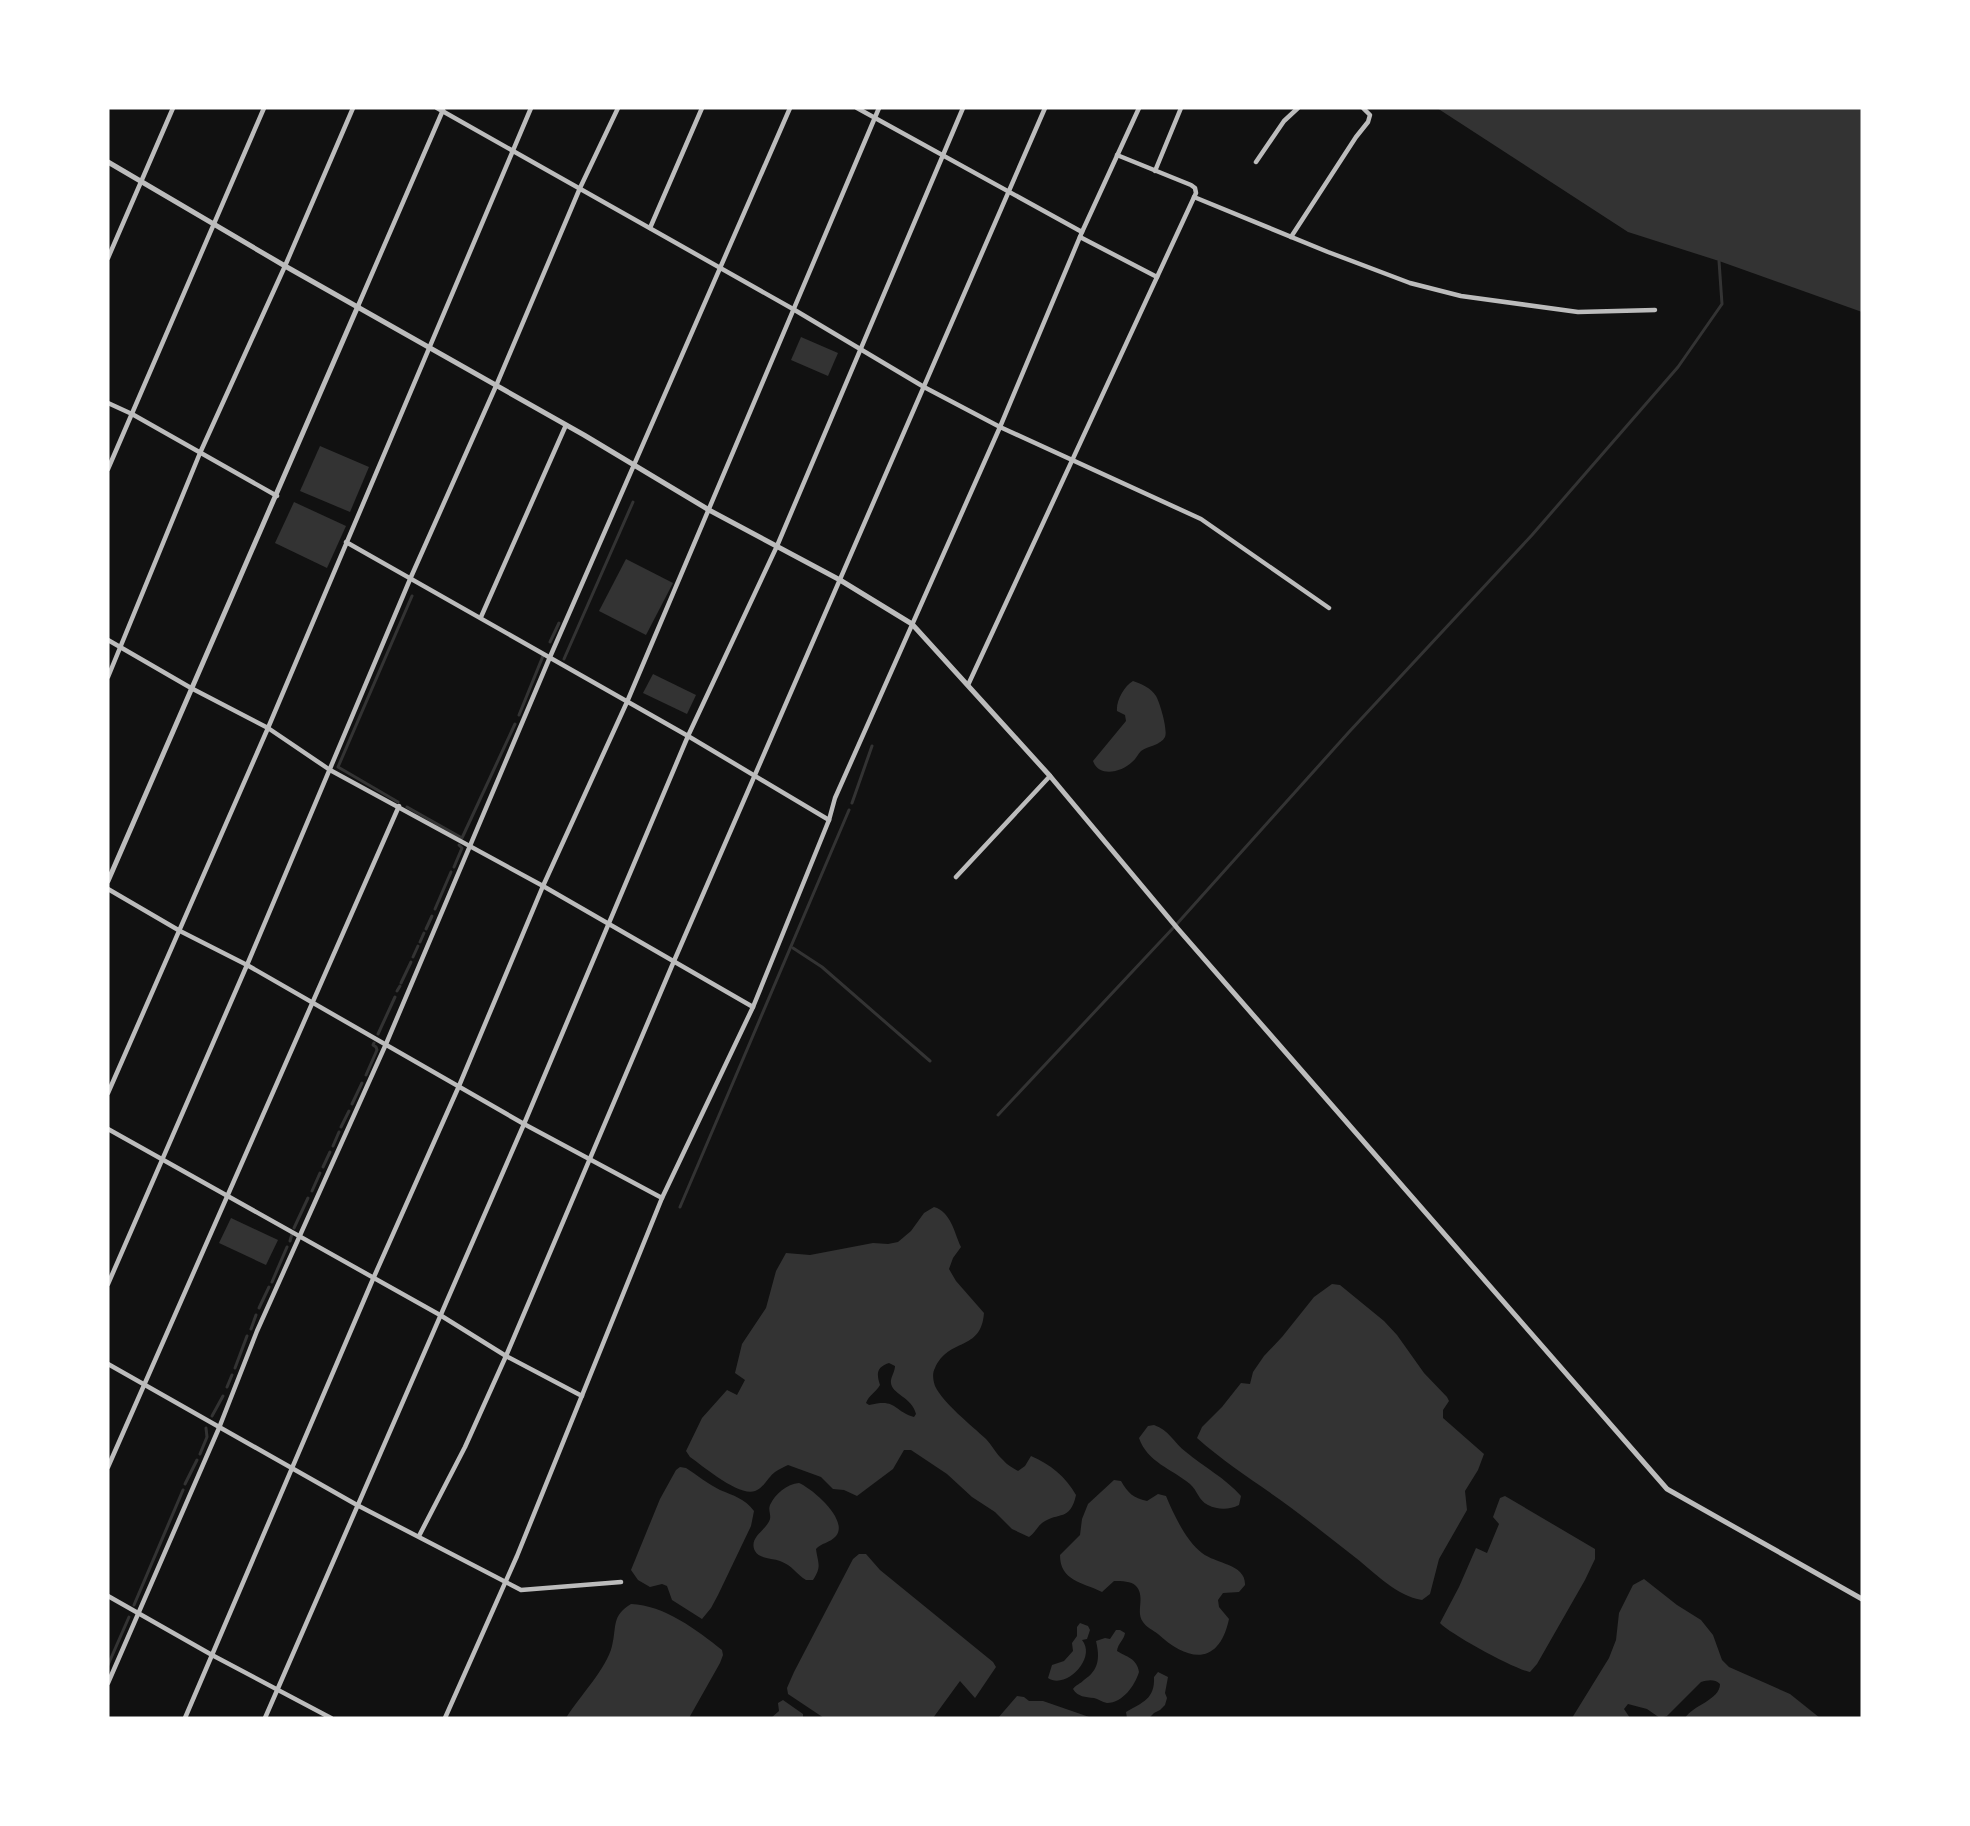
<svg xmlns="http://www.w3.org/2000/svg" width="1970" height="1826" font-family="'IBM Plex Serif',serif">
<rect width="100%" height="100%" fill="#111"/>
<!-- water -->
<g fill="#333" fill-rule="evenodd">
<polygon points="1437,108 1862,108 1862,312 1719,261 1628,232"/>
<polygon points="801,337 838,353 828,376 791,360"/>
<polygon points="320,446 369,467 350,512 300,491"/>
<polygon points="294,502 346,526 327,568 275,543"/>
<polygon points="626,559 673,583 646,635 599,611"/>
<polygon points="653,674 696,695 687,714 643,693"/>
<path d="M1133,681C1142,684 1151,688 1156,696C1160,703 1168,730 1165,737C1161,745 1148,746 1141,751C1138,754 1136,759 1132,762C1122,772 1099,778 1093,761L1126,721L1125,715L1117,711C1116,701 1124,686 1133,681Z"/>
<path d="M934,1207C951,1212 954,1232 961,1247L953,1258L949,1269L956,1281L984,1313C981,1352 949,1337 935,1368C932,1373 933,1380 935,1386C943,1403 971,1425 986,1439C992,1445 996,1454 1003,1460C1007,1465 1013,1468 1018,1471L1025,1466L1031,1456C1050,1464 1066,1477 1076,1495C1070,1522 1059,1511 1042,1523C1037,1527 1035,1533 1029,1537L1012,1529L995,1512L972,1497L947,1474L911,1450H904L893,1469L857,1496L844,1490L833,1489L821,1477L788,1465C784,1467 779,1469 775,1472C768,1477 764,1488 755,1491C739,1497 703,1466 690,1457L686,1451L702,1418L727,1390L737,1395L745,1380L735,1373L742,1344L766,1308L776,1271L786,1253L810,1255L873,1243L888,1244L898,1242L911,1231L924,1213ZM889,1363L895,1366C895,1371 892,1375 891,1380C889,1394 912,1396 916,1414L914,1417C892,1410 897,1398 869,1405L866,1403C869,1395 876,1392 880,1385C876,1373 877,1367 889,1363Z"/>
<polygon points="231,1218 278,1240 266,1265 219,1243"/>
<path d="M1332,1284L1340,1285L1384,1321L1397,1335L1424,1373L1447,1397L1449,1401L1443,1410V1418L1484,1454L1478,1470L1465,1491L1467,1510L1439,1559L1430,1594L1422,1600C1397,1596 1376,1574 1356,1558C1334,1541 1313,1524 1290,1507C1259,1484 1226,1464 1197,1438L1202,1427L1222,1407L1241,1383L1250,1384L1253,1372L1264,1356L1282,1337L1314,1297Z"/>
<path d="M1154,1425C1169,1430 1174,1443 1186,1452C1204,1467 1225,1478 1241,1496L1239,1505C1229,1510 1218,1510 1208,1505C1198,1500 1198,1491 1190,1484C1172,1469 1147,1462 1139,1438L1148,1426Z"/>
<path d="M680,1467L686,1468C697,1475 708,1484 720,1490C734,1496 744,1498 754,1511L751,1526L718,1595L711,1608L702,1619L672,1600L667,1586L662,1584L650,1587L638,1580L631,1570L660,1499L676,1470Z"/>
<path d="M1114,1480L1121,1481C1128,1493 1133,1498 1147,1501L1158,1494L1166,1496C1174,1515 1186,1541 1202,1553C1216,1564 1246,1564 1245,1585L1239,1592L1223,1593L1218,1600L1219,1607L1229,1619C1219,1666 1188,1662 1158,1634C1153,1630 1146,1627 1143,1622C1135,1612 1146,1597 1136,1586C1131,1581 1122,1581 1114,1581L1102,1592C1082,1582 1060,1581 1060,1555L1080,1535L1082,1519L1088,1504Z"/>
<path d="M799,1483C813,1489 849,1520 836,1536C830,1543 821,1543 816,1549C818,1564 822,1566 813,1580H806C795,1573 793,1566 780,1561C772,1558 759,1559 755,1551C748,1537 767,1530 770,1519C771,1514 768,1510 770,1505C775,1494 787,1484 799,1483Z"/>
<path d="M1505,1496L1595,1549V1559L1585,1580L1537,1664L1530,1672C1514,1669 1450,1634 1440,1623L1459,1587L1476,1548L1487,1553L1499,1524L1493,1517L1500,1498Z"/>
<polygon points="859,1554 866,1554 880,1570 993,1662 996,1667 975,1698 960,1681 933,1718 824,1718 788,1694 787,1688 794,1672 853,1559"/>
<path d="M1644,1579L1677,1605L1701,1620L1713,1635L1722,1660L1729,1667L1790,1694L1820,1718H1685C1693,1705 1720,1700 1720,1684C1715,1679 1708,1680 1701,1682L1667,1716L1660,1718L1647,1709L1628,1704L1624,1709L1630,1718H1572L1609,1658L1616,1640L1619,1613L1633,1585Z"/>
<path d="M631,1604C664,1605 697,1630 722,1650L723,1655L720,1663L689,1718H566C579,1697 607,1668 612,1646C617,1627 611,1616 631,1604Z"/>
<path d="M1080,1623L1088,1626L1090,1630L1087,1639L1082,1640C1097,1658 1066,1690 1048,1678L1052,1665L1064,1661L1073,1651L1072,1643L1077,1636V1627Z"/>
<path d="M1116,1630H1120L1125,1633C1124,1640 1118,1643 1117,1651C1126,1657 1137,1658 1139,1672C1135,1685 1123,1703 1107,1703C1102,1702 1098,1699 1094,1698C1085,1697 1078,1697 1073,1689C1077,1684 1080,1684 1084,1680C1099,1670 1100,1658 1096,1641L1105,1638L1110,1639Z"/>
<path d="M1158,1672L1168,1677L1165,1693L1167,1698L1165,1705L1160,1710L1154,1713L1149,1718H1127L1126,1712C1143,1702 1155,1699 1154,1677Z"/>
<polygon points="1017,1696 1024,1697 1029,1701 1043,1701 1092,1718 998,1718"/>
<polygon points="783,1700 803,1714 803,1718 771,1718 779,1711 778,1703"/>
</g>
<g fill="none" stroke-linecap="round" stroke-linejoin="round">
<!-- stream -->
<g stroke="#333" stroke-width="3">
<polyline points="550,642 559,623"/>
<polyline points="564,659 633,502"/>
<polyline points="519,715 543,656"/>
<polyline points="398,802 338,767 412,596"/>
<polyline points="852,803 872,746"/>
<polyline points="407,807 462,838 515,724"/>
<polyline points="454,867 462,848 459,845"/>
<polyline points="435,909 451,872"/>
<polyline points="426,929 432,916"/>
<polyline points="420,942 424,933"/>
<polyline points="793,948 822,967 930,1061"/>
<polyline points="413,957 418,946"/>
<polyline points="401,983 411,962"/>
<polyline points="397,991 400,986"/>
<polyline points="378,1034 395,997"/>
<polyline points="366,1075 377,1050 376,1047 373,1045 374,1043"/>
<polyline points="352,1104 362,1083"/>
<polyline points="998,1115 1175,926 1349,732 1532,535 1678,367 1722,304 1719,261"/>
<polyline points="341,1127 349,1111"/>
<polyline points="333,1146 339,1132"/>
<polyline points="323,1167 330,1152"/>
<polyline points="312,1191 320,1173"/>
<polyline points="680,1207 849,810"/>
<polyline points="294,1228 308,1198"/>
<polyline points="290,1241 292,1234"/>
<polyline points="272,1282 287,1247"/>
<polyline points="259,1308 269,1287"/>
<polyline points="251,1329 256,1315"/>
<polyline points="235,1368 247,1336"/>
<polyline points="227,1387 232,1375"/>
<polyline points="212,1416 223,1396"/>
<polyline points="200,1454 207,1437 206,1428"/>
<polyline points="185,1484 197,1460"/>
<polyline points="134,1605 183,1490"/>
<polyline points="108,1665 129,1617"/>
</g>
<!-- minor -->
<g stroke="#bcbcbc" stroke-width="4.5">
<polyline points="437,108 793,309 924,387 1000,427 1201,519 1329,608"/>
<polyline points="857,108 1082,232"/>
<polyline points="1256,162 1284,121 1298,108"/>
<polyline points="1155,171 1181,108"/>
<polyline points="1194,197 1328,252 1410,283 1461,296 1578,312 1655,310"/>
<polyline points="650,228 702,108"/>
<polyline points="1080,237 1157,277"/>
<polyline points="1291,237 1356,137 1368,122 1370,115 1363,108"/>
<polyline points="108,258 173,108"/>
<polyline points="358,306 443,110"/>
<polyline points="108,403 132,414 277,496"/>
<polyline points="108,469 264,108"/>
<polyline points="346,542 688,736 829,820"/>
<polyline points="481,617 566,425"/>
<polyline points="108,640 191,688 268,728 330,770 543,886 753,1007"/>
<polyline points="108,677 200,453 285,266 353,108"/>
<polyline points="968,685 1196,193 1195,188 1191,185 1117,155"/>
<polyline points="956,877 1050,776"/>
<polyline points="108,889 180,931 247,965 524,1124 662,1198"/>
<polyline points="108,1093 268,728 531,108"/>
<polyline points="108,1129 440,1315 506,1356 582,1396"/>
<polyline points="108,1284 247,965 411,577 496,386 580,188 618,108"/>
<polyline points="108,1364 357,1505 521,1590 621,1582"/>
<polyline points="108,1467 399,806"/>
<polyline points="419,1536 465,1447 506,1356 674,961 1045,108"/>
<polyline points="108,1596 212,1655 331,1718"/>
<polyline points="108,1683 219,1428 257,1331 386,1044 550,657 790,108"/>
<polyline points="185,1718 373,1279 459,1086 543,886 627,702 879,108"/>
<polyline points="265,1718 524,1124 688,736 777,546 963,108"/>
<polyline points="445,1718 517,1556 662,1198 753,1007 829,820 835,798 1000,427 1082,232 1139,108"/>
</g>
<!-- tertiary -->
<g stroke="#bcbcbc" stroke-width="5">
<polyline points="108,162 285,266 584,435 709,510 840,580 912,624 1050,776 1178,929 1667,1489 1862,1599"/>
<path d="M108,881C190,689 276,498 358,306"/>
</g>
</g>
<!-- border -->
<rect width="1970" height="1826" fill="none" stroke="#ffffff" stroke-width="219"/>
</svg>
